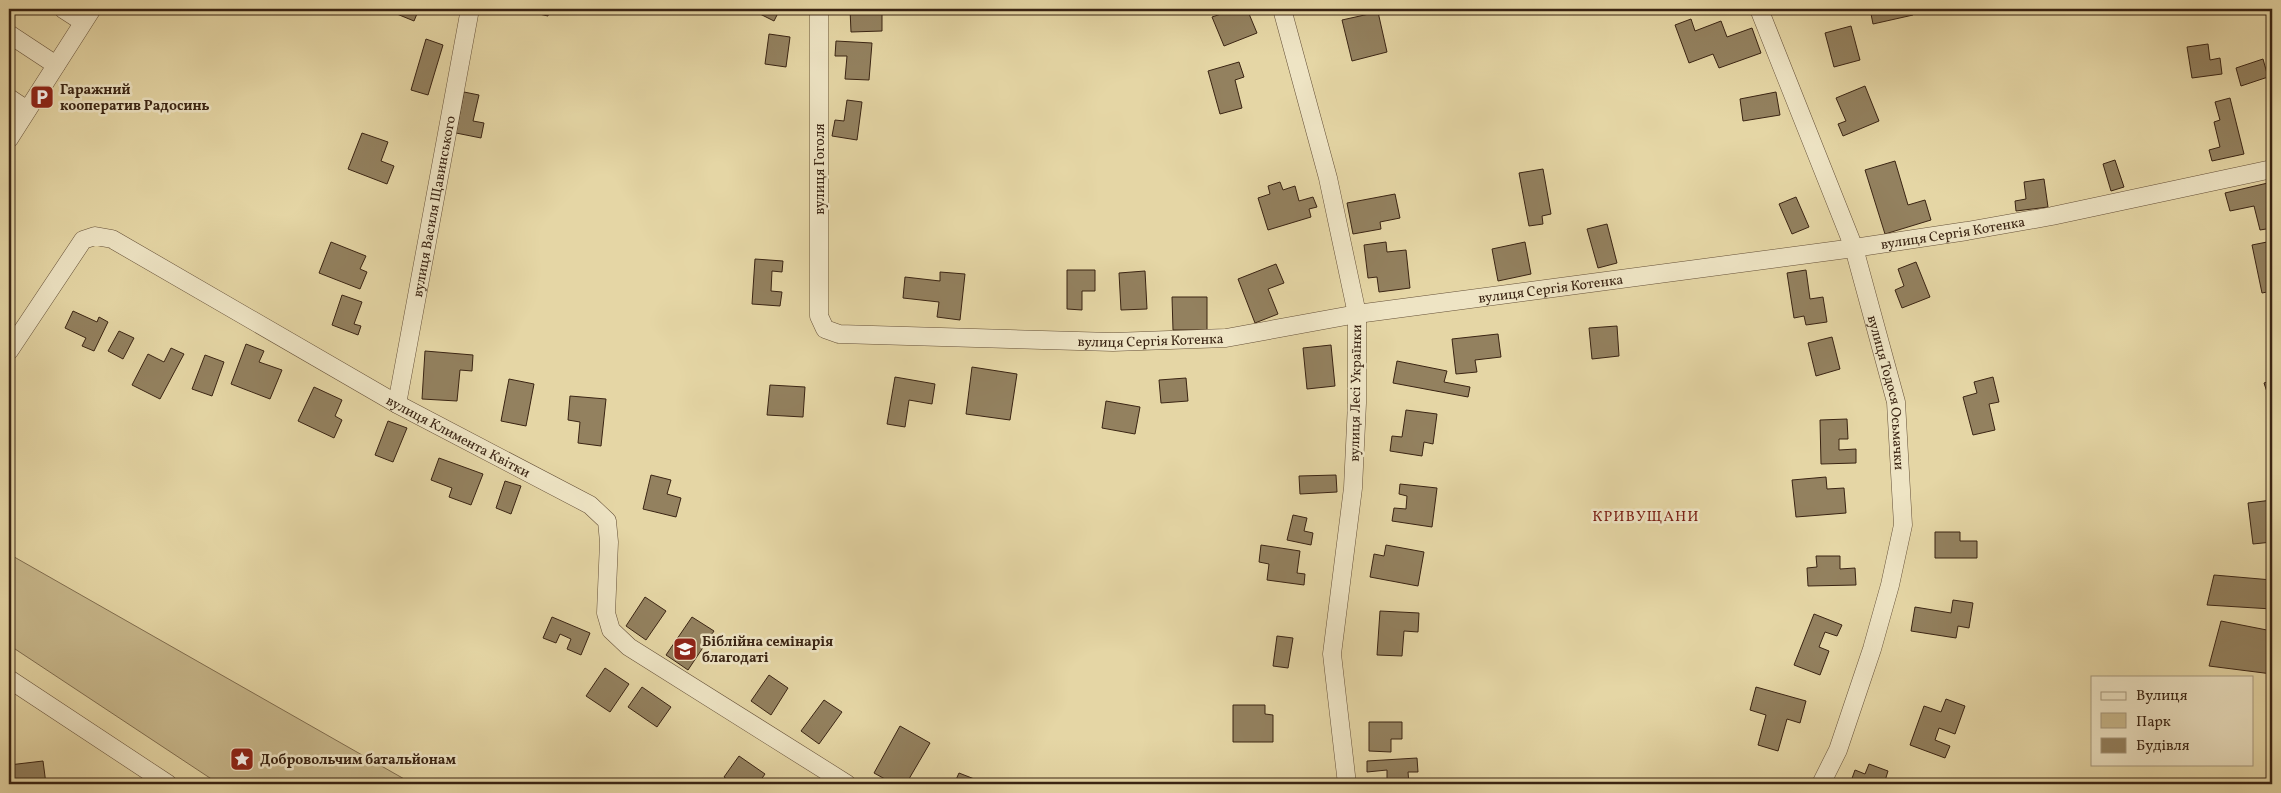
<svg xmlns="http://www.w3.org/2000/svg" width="2281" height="793" font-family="Vollkorn,serif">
<rect width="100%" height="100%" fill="#e5d6a5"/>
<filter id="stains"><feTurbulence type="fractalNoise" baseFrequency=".004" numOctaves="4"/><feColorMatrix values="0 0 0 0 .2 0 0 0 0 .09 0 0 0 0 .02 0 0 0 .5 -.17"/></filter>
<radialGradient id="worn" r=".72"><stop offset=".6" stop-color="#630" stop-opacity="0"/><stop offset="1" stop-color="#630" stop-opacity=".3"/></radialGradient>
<!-- green -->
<polygon fill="#c8b88c" stroke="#816e50" points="9,554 413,784 219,784 9,645"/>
<!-- building -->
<g fill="#93815f" stroke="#3a2413">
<polygon points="393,9 419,9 414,21 392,12"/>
<polygon points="517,9 549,9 548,16"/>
<polygon points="760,9 780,9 774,21 758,13"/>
<polygon points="850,9 882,9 882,31 851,32"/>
<polygon points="1222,9 1247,9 1257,33 1224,46 1212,17 1224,13"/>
<polygon points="1870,9 1912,9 1913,15 1873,24"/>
<polygon points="1378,12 1387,52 1352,61 1342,20"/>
<polygon points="1691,19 1695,31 1721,21 1727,37 1752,28 1761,53 1719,68 1713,54 1689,63 1675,25"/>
<polygon points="1851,26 1860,60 1834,67 1825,33"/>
<polygon points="769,34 790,37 786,67 765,64"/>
<polygon points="426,39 443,45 428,95 411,90"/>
<polygon points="836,41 872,43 869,80 845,79 847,56 835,56"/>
<polygon points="2208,44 2210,60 2220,58 2222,74 2192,78 2187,47"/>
<polygon points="2263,59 2268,77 2241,86 2236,68"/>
<polygon points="1239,62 1244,77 1235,80 1242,108 1220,114 1208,71"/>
<polygon points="1865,86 1879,121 1843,136 1838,124 1846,121 1836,98"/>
<polygon points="464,92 479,95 473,121 484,123 481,138 456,133"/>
<polygon points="1776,92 1780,115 1743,121 1740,99"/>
<polygon points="2230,98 2244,154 2212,161 2209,150 2220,147 2214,122 2220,120 2215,102"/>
<polygon points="847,100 862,102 857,140 832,136 835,120 844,121"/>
<polygon points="362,133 388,142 381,161 394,166 387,184 348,169"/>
<polygon points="2115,160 2124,187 2111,191 2103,164"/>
<polygon points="1895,161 1908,205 1925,200 1931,220 1885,234 1865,170"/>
<polygon points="1543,169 1551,214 1542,216 1543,224 1529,226 1519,173"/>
<polygon points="2044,179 2048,207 2016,211 2015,201 2026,199 2024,182"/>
<polygon points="1280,182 1283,190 1295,186 1299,201 1313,197 1317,207 1309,209 1311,217 1268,230 1258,198 1270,194 1268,186"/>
<polygon points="2272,182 2272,228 2260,230 2254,206 2230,211 2225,193"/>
<polygon points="1395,194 1400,218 1380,222 1381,229 1353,234 1347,203"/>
<polygon points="1796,197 1809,227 1792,234 1779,204"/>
<polygon points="1607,224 1617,263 1598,268 1587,229"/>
<polygon points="2272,241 2272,291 2262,293 2252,245"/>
<polygon points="331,242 366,256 360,269 367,272 360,289 319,273"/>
<polygon points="1386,242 1387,252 1406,250 1410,288 1379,292 1377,277 1368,278 1364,245"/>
<polygon points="1525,242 1531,274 1498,281 1492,249"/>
<polygon points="755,259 783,261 782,272 772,271 771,291 782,292 780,306 752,304"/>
<polygon points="1916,262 1930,297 1902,308 1895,290 1904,286 1898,269"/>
<polygon points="1276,264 1284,283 1268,289 1278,314 1255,323 1238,279"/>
<polygon points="1067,270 1095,270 1095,291 1082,291 1082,310 1067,309"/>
<polygon points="1806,270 1810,299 1823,297 1827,322 1806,325 1804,316 1794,318 1787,273"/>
<polygon points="1145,271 1147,309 1121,310 1119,273"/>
<polygon points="940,272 965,274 960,320 937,317 939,302 903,298 905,277 940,281"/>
<polygon points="342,295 362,302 354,324 361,326 358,335 332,325"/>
<polygon points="1172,297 1207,297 1207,330 1173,330"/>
<polygon points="73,311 97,322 99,317 108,322 94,351 82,346 86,338 65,328"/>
<polygon points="1617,326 1619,356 1592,359 1589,328"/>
<polygon points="119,331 134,338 123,359 108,351"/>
<polygon points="1498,334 1501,357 1475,360 1477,372 1456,374 1452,339"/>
<polygon points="1832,337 1840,369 1816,376 1808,343"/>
<polygon points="246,344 264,351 259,362 282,370 270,399 231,384"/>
<polygon points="1331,345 1335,386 1307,389 1303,348"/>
<polygon points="171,348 184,354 160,399 132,385 148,354 164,362"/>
<polygon points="425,351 473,355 472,371 460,370 457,401 422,399"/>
<polygon points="205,355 224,362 212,396 192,389"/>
<polygon points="1397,361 1447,371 1444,382 1470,387 1468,397 1393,383"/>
<polygon points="972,367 1017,374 1010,420 966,414"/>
<polygon points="895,377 935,384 932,404 909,400 905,427 887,424"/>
<polygon points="1993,377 1999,402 1989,404 1995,430 1973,435 1963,397 1977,393 1974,382"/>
<polygon points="1186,378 1188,401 1161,403 1159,380"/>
<polygon points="509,379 534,384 526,426 501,421"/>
<polygon points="2272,380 2272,407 2264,383"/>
<polygon points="770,385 805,387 803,417 767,415"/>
<polygon points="314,387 342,400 335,416 342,420 334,438 298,421"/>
<polygon points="570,396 606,399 601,446 578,443 580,422 568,420"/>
<polygon points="1106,401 1140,407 1135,434 1102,428"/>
<polygon points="1406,410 1437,414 1433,444 1424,442 1422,456 1390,451 1392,436 1402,437"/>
<polygon points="1847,419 1848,439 1839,439 1839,450 1856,449 1856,463 1821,464 1820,420"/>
<polygon points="388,421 407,428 393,462 375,455"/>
<polygon points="439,458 483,474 471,505 449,497 452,488 431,480"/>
<polygon points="651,475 671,480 667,494 681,498 676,517 643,509"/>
<polygon points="1336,475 1337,492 1300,494 1299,476"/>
<polygon points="1826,477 1827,489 1844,488 1846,513 1796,517 1792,480"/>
<polygon points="505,481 521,486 511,514 496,508"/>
<polygon points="1400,484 1437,488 1432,527 1392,521 1394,508 1406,509 1407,496 1399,494"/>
<polygon points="2272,500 2272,542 2253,544 2248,503"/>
<polygon points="1293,515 1307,518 1304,531 1313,533 1311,545 1287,540"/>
<polygon points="1935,532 1960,532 1960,541 1977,541 1977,558 1935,558"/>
<polygon points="1261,545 1300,551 1297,573 1305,574 1304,585 1267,580 1269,564 1259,562"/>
<polygon points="1386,545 1424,552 1418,586 1370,577 1374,554 1384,556"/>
<polygon points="1816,556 1840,556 1840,569 1855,568 1856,585 1808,586 1807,568 1817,567"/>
<polygon points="2214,575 2272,580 2272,609 2207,605"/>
<polygon points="645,597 666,611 646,640 626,626"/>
<polygon points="1953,600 1973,603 1969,628 1958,626 1956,638 1911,631 1915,607 1951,613"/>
<polygon points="1380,611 1419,613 1418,632 1404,631 1402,656 1377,655"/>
<polygon points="1814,614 1842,625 1837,636 1825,632 1819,647 1829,651 1820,675 1794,665"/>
<polygon points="552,617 590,633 581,655 567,649 571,639 560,634 556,643 543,638"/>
<polygon points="692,617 714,631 688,670 666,655"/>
<polygon points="2221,621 2272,631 2272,674 2209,666"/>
<polygon points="1277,636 1293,638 1288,668 1273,666"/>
<polygon points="605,668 629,684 610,712 586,696"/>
<polygon points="769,675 788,688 771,715 751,701"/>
<polygon points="642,687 671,707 657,727 628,707"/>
<polygon points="1756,687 1806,701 1800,723 1787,719 1778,751 1758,745 1766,715 1750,710"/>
<polygon points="1946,699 1965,706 1955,734 1939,728 1935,740 1950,746 1945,758 1910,745 1924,706 1941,712"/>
<polygon points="824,700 842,712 819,744 801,731"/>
<polygon points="1233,705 1265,705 1265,714 1273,715 1273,742 1233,742"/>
<polygon points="1369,722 1402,722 1402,739 1391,739 1391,752 1369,751"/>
<polygon points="900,726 930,743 906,784 894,784 874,773"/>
<polygon points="739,756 765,774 758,784 734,784 724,777"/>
<polygon points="1417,758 1418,772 1408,772 1409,784 1387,784 1387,770 1367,772 1367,761"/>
<polygon points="43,761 46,784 9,784 9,765"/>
<polygon points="1869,764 1888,771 1884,784 1850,784 1855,770 1865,774"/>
<polygon points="959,773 987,784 954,784"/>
</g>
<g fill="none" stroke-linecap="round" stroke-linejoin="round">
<!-- minor casing -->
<g stroke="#655038" stroke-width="19">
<g id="minor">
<polyline points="63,9 83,22"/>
<path id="s1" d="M819,9V316L825,329L839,334L1113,342L1226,338L1357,314L1854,248L1967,231L2052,216L2272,169"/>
<polyline points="1282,9 1328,178 1357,314 1357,403 1353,488 1332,654 1347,784"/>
<path id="s2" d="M1759,9L1854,248L1896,402L1903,525L1890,585L1872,649L1838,750L1821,784"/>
<polyline points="9,34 56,65"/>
<polyline points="9,98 27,110"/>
<polyline points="9,139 92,9"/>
<path id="s3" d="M9,351L83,240L95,236L112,239L397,404L590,505L607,521L609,542L606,613L611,630L629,647L847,784"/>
<path id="s4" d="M397,404L470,9"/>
<polyline points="9,679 168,784"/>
</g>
</g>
<!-- minor -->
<use href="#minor" stroke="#eee4c4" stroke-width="18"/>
</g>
<!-- icons -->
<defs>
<g id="parking-square" transform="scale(1.25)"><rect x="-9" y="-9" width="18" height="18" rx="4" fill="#8f2418" stroke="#eee4c4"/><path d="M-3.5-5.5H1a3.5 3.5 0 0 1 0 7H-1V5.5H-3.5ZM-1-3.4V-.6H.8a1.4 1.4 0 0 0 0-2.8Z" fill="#fff"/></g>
<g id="university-square" transform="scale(1.25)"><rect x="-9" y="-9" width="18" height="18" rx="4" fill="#8f2418" stroke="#eee4c4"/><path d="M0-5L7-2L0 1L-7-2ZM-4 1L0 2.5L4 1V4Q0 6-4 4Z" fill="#fff"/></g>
<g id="sight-square" transform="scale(1.25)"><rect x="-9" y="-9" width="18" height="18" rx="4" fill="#8f2418" stroke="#eee4c4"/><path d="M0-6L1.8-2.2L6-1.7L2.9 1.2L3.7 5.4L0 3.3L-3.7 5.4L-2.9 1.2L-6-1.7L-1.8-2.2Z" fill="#fff"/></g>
</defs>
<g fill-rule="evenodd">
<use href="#parking-square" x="42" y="97"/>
<use href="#university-square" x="685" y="649"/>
<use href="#sight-square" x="242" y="759"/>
</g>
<g text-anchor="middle" stroke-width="5" stroke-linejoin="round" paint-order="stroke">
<!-- poi labels -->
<g font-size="14" font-weight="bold" fill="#3a2413" stroke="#eee4c4" text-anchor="start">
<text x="60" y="94">Гаражний<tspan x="60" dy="16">кооператив Радосинь</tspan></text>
<text x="702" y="646">Біблійна семінарія<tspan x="702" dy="16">благодаті</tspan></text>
<text x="260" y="764">Добровольчим батальйонам</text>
</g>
<!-- street labels -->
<g font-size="14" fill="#3a2413" stroke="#eee4c4">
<text transform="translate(819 169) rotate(-90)" y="5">вулиця Гоголя</text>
<text dy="5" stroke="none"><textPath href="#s4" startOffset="201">вулиця Василя Щавинського</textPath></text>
<text dy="5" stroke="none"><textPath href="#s1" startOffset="1458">вулиця Сергія Котенка</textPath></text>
<text dy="5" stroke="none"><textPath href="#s1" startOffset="1052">вулиця Сергія Котенка</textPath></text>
<text dy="5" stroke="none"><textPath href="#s1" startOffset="648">вулиця Сергія Котенка</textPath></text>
<text transform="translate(1355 393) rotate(-89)" y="5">вулиця Лесі Українки</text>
<text dy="5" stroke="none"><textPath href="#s2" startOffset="406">вулиця Тодося Осьмачки</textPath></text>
<text dy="5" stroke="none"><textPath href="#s3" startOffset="562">вулиця Климента Квітки</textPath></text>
</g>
<!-- neighbourhood labels -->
<g font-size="15" letter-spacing="1" fill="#7a1f14" stroke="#eee4c4">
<text x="1646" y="521">КРИВУЩАНИ</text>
</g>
</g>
<!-- margin -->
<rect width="2281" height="793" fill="none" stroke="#e5d6a5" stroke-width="30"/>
<rect x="10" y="10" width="2261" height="773" fill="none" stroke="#3a2413" stroke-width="2.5"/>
<rect x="15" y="15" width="2251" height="763" fill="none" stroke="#3a2413"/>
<!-- legend -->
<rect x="2091" y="676" width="162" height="90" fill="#eee4c4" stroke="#a6977d"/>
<rect x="2101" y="692" width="25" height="8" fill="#eee4c4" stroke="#a6977d"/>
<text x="2136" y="700" font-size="15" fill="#3a2413">Вулиця</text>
<rect x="2101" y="713" width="25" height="15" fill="#c8b88c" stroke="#a6977d"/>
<text x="2136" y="726" font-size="15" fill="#3a2413">Парк</text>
<rect x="2101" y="738" width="25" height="15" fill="#93815f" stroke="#a6977d"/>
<text x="2136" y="750" font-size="15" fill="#3a2413">Будівля</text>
<rect width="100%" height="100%" filter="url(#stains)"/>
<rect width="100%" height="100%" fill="url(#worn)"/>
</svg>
